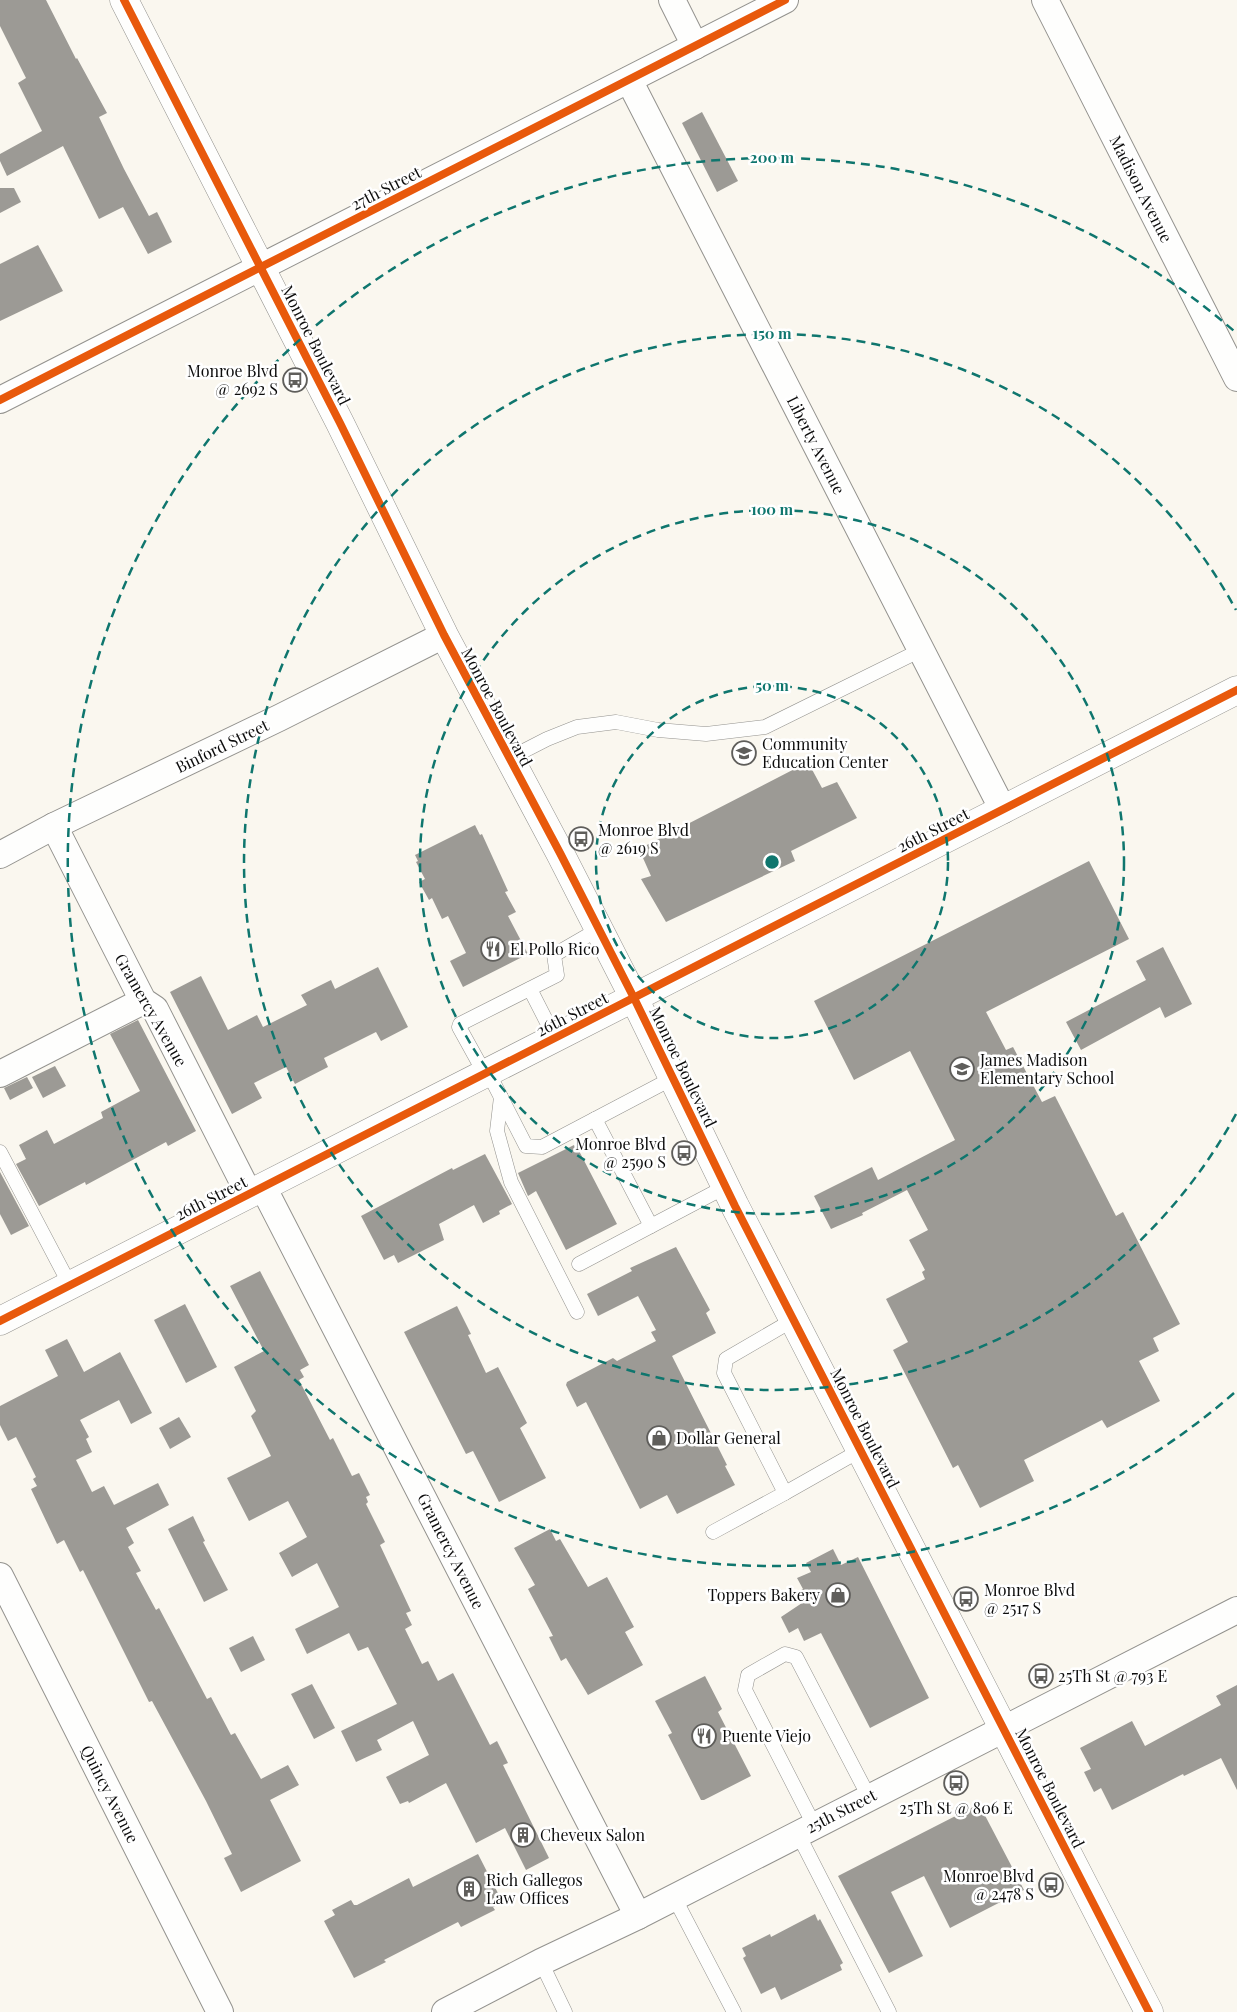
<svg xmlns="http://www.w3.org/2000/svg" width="1237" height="2012" font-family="'Playfair Display',serif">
<rect width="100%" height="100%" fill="#faf7ef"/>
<!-- building -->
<g fill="#9c9a95">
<polygon points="0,0 46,0 76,59 77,58 107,113 99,117 124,169 149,216 157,212 172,242 148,254 123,207 99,219 63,146 7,176 0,161 0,154 42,131 18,83 26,78 0,26"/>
<polygon points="702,112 738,181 717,192 682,123"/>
<polygon points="0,188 14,188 21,202 0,213"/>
<polygon points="38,245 63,291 0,321 0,264"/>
<polygon points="808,762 822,788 837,782 857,818 791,851 795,861 666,922 641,879 651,876 639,849"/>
<polygon points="475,825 480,835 482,834 508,891 505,892 516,912 508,916 528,954 463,987 450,961 466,953 448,916 442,919 432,898 429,900 419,882 425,879 416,862 418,861 415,855"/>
<polygon points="1089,861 1129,939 986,1012 1006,1050 1013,1047 1042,1102 1055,1096 1116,1216 1123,1212 1180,1324 1153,1338 1159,1351 1139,1361 1160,1401 1107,1428 1102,1420 1024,1460 1034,1481 980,1508 958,1465 953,1468 893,1350 908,1342 886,1299 925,1279 922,1272 925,1270 909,1240 928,1230 907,1190 862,1213 863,1215 831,1229 814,1196 872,1167 878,1180 955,1140 910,1051 854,1080 814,1001"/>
<polygon points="1163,947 1192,1004 1165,1018 1160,1007 1081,1050 1066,1022 1146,980 1136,961"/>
<polygon points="378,967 408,1027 381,1041 376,1032 324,1058 328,1067 295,1084 286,1067 254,1083 262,1098 232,1114 170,992 201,976 228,1030 257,1015 263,1027 307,1005 301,995 331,980 335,989"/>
<polygon points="138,1020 196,1131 168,1146 166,1142 86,1185 85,1182 39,1206 16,1164 26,1159 19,1145 47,1130 54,1144 103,1118 101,1112 140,1091 110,1034"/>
<polygon points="55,1066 66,1086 43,1098 32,1077"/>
<polygon points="27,1077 33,1088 10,1100 4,1088"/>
<polygon points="574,1145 576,1148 577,1147 617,1224 566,1250 536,1191 528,1196 518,1173"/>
<polygon points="485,1154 512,1204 499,1211 500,1214 483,1223 474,1205 439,1224 444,1240 398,1263 394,1255 384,1260 361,1216 452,1168 453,1170"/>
<polygon points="0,1172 29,1226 11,1235 0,1214"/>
<polygon points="676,1247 710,1310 706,1313 716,1333 672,1356 727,1465 725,1466 735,1485 677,1514 667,1495 640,1509 586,1402 577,1407 566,1385 567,1382 613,1358 617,1361 656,1341 651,1332 656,1330 638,1296 598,1316 587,1294 632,1271 630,1268"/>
<polygon points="260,1271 309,1365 300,1370 304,1377 299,1380 330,1440 333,1438 352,1476 359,1473 370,1495 366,1497 368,1502 366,1504 385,1542 380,1545 411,1611 406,1613 412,1625 405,1629 422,1664 428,1661 438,1681 453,1673 490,1745 497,1741 508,1763 503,1765 549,1858 526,1870 505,1828 476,1843 446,1783 409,1803 408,1801 400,1804 386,1777 429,1755 413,1721 377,1740 382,1750 356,1762 341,1731 397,1704 368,1647 358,1651 349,1633 307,1654 295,1629 339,1607 317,1563 292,1577 279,1553 307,1537 288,1501 249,1521 227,1478 271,1456 251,1416 256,1411 234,1367 264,1351 230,1286"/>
<polygon points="185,1304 217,1367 186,1383 154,1320"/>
<polygon points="457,1306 471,1334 468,1335 486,1373 498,1367 527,1423 520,1428 546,1478 499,1502 473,1451 466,1454 404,1332"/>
<polygon points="67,1339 84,1372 120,1352 152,1413 131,1424 119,1400 80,1420 89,1437 86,1439 92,1452 76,1460 92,1492 104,1486 114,1505 158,1483 169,1505 126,1528 134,1543 128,1547 141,1571 136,1573 156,1610 159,1608 207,1699 211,1697 231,1735 235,1733 261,1779 288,1765 299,1785 270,1800 301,1861 241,1892 224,1858 232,1854 206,1801 152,1701 149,1702 83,1570 80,1572 64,1540 57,1544 31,1489 37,1486 33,1479 36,1477 16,1437 8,1441 0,1425 0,1406 58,1376 45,1350"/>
<polygon points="179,1417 191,1437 170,1449 159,1428"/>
<polygon points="193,1516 205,1541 203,1542 228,1590 204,1602 168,1529"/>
<polygon points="550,1529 556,1541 560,1539 588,1587 607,1577 634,1627 625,1632 643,1665 588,1695 566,1658 561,1661 549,1637 553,1636 528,1589 535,1585 514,1548"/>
<polygon points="833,1549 841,1565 858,1557 929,1698 870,1728 821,1633 804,1641 798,1628 789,1633 781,1617 802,1603 797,1592 803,1589 797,1578 811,1572 806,1563"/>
<polygon points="253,1636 265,1660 241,1672 229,1648"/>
<polygon points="705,1676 722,1709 718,1712 751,1776 704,1800 701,1800 668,1735 672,1733 655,1701"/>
<polygon points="312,1684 335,1728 314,1739 291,1694"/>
<polygon points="1237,1685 1237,1790 1221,1758 1184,1776 1183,1774 1112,1810 1101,1788 1094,1792 1084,1772 1091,1769 1080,1748 1132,1721 1145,1746 1221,1705 1216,1696"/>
<polygon points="979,1804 1024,1890 950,1928 924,1876 891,1892 923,1956 889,1973 838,1876"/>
<polygon points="478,1854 503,1903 493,1907 495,1910 461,1927 458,1922 384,1960 386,1962 354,1978 324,1921 335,1915 332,1910 351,1900 354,1905 357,1905 409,1878 413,1887"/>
<polygon points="815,1914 818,1921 820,1919 843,1963 840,1965 842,1970 781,2000 775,1987 761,1994 743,1958 746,1956 742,1948 770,1934 771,1937"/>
</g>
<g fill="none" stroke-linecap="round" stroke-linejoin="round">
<!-- service casing -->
<g stroke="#93928e" stroke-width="15">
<g id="service">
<polyline points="508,759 547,739 577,727 616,722 658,730 706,734 765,727 921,650"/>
<polyline points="530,989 555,1038"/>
<polyline points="488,1072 526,1146 542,1147 673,1078"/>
<polyline points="485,1074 459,1027 460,1024 557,975 554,955 599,929"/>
<polyline points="501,1097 497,1131 511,1182 577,1312"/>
<polyline points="595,1119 651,1226 725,1187"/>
<polyline points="0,1152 70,1285"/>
<polyline points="579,1264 651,1226"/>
<polyline points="785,1493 861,1450"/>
<polyline points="713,1532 785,1493 724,1373 726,1359 793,1320"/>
<polyline points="814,1825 745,1690 748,1675 785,1654 796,1657 869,1797"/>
<polyline points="798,1834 889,2012"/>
<polyline points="674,1897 734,2012"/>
<polyline points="541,1962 565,2012"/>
</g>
</g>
<!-- minor casing -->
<g stroke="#93928e" stroke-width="28">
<g id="minor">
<polyline points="672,0 695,46"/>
<polyline points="1045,0 1237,378"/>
<polyline points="629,80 1003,810"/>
<polyline points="0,400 785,0"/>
<polyline points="54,826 143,1001 155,1009 249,1194"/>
<polyline points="0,855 54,826 279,718 444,635"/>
<polyline points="0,1074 143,1001"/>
<polyline points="263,1187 638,1916"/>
<polyline points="0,1576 220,2012"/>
<polyline points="445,2012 541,1962 638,1916 1237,1610"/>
</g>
</g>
<!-- tertiary casing -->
<g stroke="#93928e" stroke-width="29">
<g id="tertiary">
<polyline points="124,0 340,423 444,635 560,853 634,998 735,1206 1149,2012"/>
<polyline points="0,1321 1237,690"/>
</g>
</g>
<!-- service -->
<use href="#service" stroke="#fefefd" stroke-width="14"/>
<!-- minor -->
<use href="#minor" stroke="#fefefd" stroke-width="26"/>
<!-- tertiary -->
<use href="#tertiary" stroke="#fefefd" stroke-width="28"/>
<!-- cycleway casing -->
<g stroke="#fff" stroke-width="11">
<g id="cycleway">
<polyline points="124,0 340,423 444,635 560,853 634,998 735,1206 1149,2012"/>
<polyline points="0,400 785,0"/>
<polyline points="0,1321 1237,690"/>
</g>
</g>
<!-- cycleway -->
<use href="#cycleway" stroke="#e8590c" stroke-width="8"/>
</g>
<!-- distance rings -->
<g fill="none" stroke="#0f766e" stroke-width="2.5" stroke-dasharray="9 6">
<circle cx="772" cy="862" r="176"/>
<circle cx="772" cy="862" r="352"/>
<path d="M1236 1114A528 528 0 1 1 1236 610"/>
<path d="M1234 1393A704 704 0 1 1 1234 331"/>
</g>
<!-- icons -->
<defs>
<g id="bus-ring" transform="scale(1.25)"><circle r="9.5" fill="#fff" stroke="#5f5e5b" stroke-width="1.5"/><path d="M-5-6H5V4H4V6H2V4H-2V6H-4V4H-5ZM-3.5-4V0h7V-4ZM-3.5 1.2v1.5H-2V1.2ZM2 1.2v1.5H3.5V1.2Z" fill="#5f5e5b"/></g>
<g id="university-ring" transform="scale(1.25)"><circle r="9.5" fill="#fff" stroke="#5f5e5b" stroke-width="1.5"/><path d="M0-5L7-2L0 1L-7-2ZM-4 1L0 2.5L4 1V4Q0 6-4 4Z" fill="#5f5e5b"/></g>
<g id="restaurant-ring" transform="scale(1.25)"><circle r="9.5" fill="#fff" stroke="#5f5e5b" stroke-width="1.5"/><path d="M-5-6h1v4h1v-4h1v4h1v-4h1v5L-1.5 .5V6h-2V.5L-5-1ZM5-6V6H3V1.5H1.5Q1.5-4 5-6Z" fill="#5f5e5b"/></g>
<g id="school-ring" transform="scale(1.25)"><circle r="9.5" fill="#fff" stroke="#5f5e5b" stroke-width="1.5"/><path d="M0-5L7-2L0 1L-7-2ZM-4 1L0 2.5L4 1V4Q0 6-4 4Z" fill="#5f5e5b"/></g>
<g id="shop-ring" transform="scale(1.25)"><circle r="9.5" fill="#fff" stroke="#5f5e5b" stroke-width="1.5"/><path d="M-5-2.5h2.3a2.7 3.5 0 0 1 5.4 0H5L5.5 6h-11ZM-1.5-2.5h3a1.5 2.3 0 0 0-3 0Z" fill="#5f5e5b"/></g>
<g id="building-ring" transform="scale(1.25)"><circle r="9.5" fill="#fff" stroke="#5f5e5b" stroke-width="1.5"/><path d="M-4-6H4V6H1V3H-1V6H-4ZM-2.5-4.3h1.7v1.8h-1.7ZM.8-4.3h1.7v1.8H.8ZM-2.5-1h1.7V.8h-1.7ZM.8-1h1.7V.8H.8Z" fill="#5f5e5b"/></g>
</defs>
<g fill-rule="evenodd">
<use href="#bus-ring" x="295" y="380"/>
<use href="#university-ring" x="744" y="753"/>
<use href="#bus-ring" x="581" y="839"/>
<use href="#restaurant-ring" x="493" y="949"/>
<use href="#school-ring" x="962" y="1069"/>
<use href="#bus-ring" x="684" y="1153"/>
<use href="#shop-ring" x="659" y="1438"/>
<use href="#shop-ring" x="838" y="1595"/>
<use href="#bus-ring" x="966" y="1599"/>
<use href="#bus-ring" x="1041" y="1676"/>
<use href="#restaurant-ring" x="704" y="1736"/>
<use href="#bus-ring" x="956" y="1783"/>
<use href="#building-ring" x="523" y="1835"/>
<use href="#bus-ring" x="1051" y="1885"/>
<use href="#building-ring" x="469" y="1889"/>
</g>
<g text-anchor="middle" stroke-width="5" stroke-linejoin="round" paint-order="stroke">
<!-- street labels -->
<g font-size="16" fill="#0c0c0c" stroke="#fff">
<text transform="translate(386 188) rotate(-27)" y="6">27th Street</text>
<text transform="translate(1141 189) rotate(63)" y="6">Madison Avenue</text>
<text transform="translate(316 345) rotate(63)" y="6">Monroe Boulevard</text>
<text transform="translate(816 445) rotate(63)" y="6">Liberty Avenue</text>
<text transform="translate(497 707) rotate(62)" y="6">Monroe Boulevard</text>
<text transform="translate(222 746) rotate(-26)" y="6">Binford Street</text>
<text transform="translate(933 830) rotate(-27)" y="6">26th Street</text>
<text transform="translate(151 1010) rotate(60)" y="6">Gramercy Avenue</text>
<text transform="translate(572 1014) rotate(-27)" y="6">26th Street</text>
<text transform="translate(683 1067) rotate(64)" y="6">Monroe Boulevard</text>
<text transform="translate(211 1198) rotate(-27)" y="6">26th Street</text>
<text transform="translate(865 1428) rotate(63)" y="6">Monroe Boulevard</text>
<text transform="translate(451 1551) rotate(63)" y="6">Gramercy Avenue</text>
<text transform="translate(1050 1788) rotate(63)" y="6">Monroe Boulevard</text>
<text transform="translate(110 1794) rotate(63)" y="6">Quincy Avenue</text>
<text transform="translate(841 1811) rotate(-27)" y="6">25th Street</text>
</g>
<!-- poi labels -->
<g font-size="16" fill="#0c0c0c" stroke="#fff" text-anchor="start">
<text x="278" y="377" text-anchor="end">Monroe Blvd<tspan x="278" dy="18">@ 2692 S</tspan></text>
<text x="762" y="750">Community<tspan x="762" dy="18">Education Center</tspan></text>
<text x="598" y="836">Monroe Blvd<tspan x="598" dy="18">@ 2619 S</tspan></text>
<text x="510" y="955">El Pollo Rico</text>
<text x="980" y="1066">James Madison<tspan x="980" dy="18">Elementary School</tspan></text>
<text x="666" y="1150" text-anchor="end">Monroe Blvd<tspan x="666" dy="18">@ 2590 S</tspan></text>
<text x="676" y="1444">Dollar General</text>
<text x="984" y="1596">Monroe Blvd<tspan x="984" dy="18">@ 2517 S</tspan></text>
<text x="820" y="1601" text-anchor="end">Toppers Bakery</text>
<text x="1058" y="1682">25Th St @ 793 E</text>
<text x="722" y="1742">Puente Viejo</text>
<text x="956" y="1814" text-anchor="middle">25Th St @ 806 E</text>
<text x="540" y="1841">Cheveux Salon</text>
<text x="1034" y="1882" text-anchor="end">Monroe Blvd<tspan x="1034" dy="18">@ 2478 S</tspan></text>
<text x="486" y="1886">Rich Gallegos<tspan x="486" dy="18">Law Offices</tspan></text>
</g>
</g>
<circle cx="772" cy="862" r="8" fill="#0f766e" stroke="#fff" stroke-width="2.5"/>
<g font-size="15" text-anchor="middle" font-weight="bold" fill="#0f766e" stroke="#fff" stroke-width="5" stroke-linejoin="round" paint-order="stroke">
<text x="772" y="163">200 m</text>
<text x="772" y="339">150 m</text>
<text x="772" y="515">100 m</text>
<text x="772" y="691">50 m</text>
</g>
</svg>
